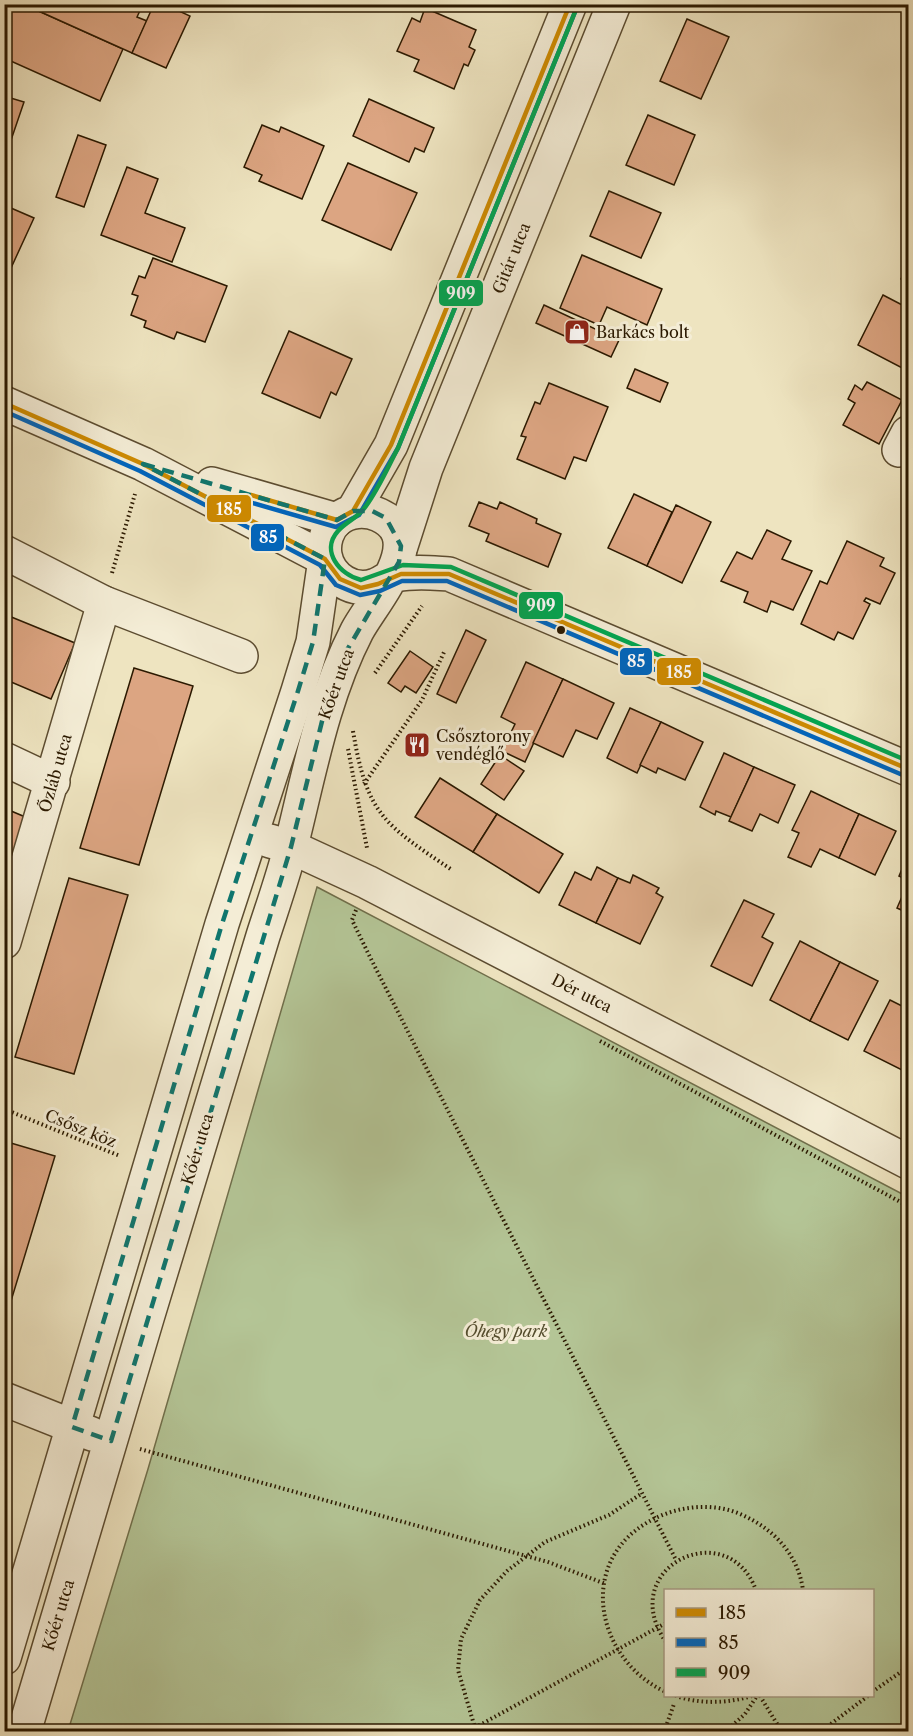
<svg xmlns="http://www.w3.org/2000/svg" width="913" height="1736" font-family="'Libre Caslon Text',serif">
<rect width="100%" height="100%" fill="#eee4c0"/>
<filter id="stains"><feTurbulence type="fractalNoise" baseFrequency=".00333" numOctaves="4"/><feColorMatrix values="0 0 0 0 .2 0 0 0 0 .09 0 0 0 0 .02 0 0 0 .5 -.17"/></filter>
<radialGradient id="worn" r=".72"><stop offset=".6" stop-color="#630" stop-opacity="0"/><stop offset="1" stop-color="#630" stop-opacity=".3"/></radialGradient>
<!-- green -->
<path fill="#b4c596" stroke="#706f4b" stroke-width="1.5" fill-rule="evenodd" d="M317,887L908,1197V1731H68L148,1469ZM872,1590V1696H666V1590Z"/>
<!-- building -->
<g fill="#dca582" stroke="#2b1900" stroke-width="1.5">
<polygon points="5,4 23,4 123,49 100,101 4,58"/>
<polygon points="23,4 143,4 137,17 147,21 132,53"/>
<polygon points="154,4 164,4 190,16 166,68 132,53"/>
<polygon points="425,8 476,30 469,47 475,50 468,66 464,64 454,89 414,71 419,60 397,51 412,18 420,22"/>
<polygon points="687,19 729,37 701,99 660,81"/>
<polygon points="4,96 24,102 9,146 4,144"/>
<polygon points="369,99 434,128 424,152 415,148 409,162 353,136"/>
<polygon points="648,115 695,135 674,185 626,165"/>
<polygon points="262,125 279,132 281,127 324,146 302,199 259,181 262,175 244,167"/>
<polygon points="78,135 106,145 84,207 56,197"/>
<polygon points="348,163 417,193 391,250 322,220"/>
<polygon points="127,167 158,179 145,213 185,228 172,262 101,235"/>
<polygon points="609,191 661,213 641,258 590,236"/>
<polygon points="4,205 34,218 11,268 4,265"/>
<polygon points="582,255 662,289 647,325 607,307 599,325 560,308"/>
<polygon points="153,258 227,286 205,342 177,332 174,339 144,327 146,321 131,315 138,296 132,294 139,276 145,278"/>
<polygon points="908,264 908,283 901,279"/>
<polygon points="883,295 908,308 908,371 858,345"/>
<polygon points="544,305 619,340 611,357 536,323"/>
<polygon points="289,331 352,359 336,395 331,392 320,418 262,393"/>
<polygon points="635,369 668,383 660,402 627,388"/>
<polygon points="867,382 902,400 879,444 843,425 855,403 848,399 855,385 862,390"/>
<polygon points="549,383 608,407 586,461 574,457 565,479 517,459 526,437 521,436 535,402 540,404"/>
<polygon points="634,494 672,512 647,566 608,548"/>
<polygon points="479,502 497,509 500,502 537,519 536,523 561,534 548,567 486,541 489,534 469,526"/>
<polygon points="676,505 711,522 682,583 647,566"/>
<polygon points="767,530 791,541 782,559 812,571 793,610 771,601 767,612 744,602 748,592 721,581 737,552 752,559"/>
<polygon points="847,541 884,558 880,566 895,573 880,604 866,598 864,601 870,604 853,639 838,632 834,640 801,624 820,581 827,584"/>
<polygon points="4,614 75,643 51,699 4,679"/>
<polygon points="466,630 486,640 456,703 437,694"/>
<polygon points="410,651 433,667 416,693 405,686 401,692 388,683"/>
<polygon points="526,662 563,679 525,762 502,751 515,724 501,717"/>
<polygon points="134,668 193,686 139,865 80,848"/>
<polygon points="563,679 614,703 597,739 576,730 563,757 533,743"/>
<polygon points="630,708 661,722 637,773 607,758"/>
<polygon points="661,722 703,742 685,780 658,768 656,773 640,765"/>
<polygon points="724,753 754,767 731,817 716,811 715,815 700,807"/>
<polygon points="500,755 524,771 504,800 481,784"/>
<polygon points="754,767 795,785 778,823 760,814 752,831 729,821"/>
<polygon points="440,778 497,814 473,852 415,817"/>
<polygon points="811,791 859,814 839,858 820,849 811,867 788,857 799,833 792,830"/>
<polygon points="4,808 30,819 5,875 4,875"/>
<polygon points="497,814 563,854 539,893 473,852"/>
<polygon points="859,814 896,831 875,875 839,858"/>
<polygon points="908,855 908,880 899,876"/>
<polygon points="597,867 618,878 596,923 559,905 575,872 591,880"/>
<polygon points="633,875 659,888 656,893 663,897 640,944 596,923 618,878 630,883"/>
<polygon points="69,878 128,895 74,1074 15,1057"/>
<polygon points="908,883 908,913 897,908"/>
<polygon points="744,900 774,914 762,937 773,943 752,986 711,966"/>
<polygon points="800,941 840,962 810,1021 770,1000"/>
<polygon points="840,962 878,981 848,1040 810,1021"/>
<polygon points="890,1000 908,1009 908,1062 904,1071 864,1051"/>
<polygon points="4,1141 55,1156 4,1324"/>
</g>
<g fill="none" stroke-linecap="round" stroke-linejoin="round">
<!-- minor casing -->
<g stroke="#5c4c30" stroke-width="36">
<g id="minor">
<polyline points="4,403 143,464 325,559"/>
<polyline points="899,450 908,433"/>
<polyline points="212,484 337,520"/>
<polyline points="353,511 391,445 570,4"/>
<polyline points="401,546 426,468 614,4"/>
<polyline points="4,552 104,603 241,656"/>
<polyline points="4,759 53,782"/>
<polyline points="270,841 291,847 367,882 908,1162"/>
<polyline points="4,942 104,603"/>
<polyline points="4,1399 92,1434"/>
<polyline points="4,1658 222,924 298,691 313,642 325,559"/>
<path d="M24,1732C103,1466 181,1201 263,936C273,905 284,874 292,842C310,770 323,697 357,631C373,601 431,539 379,515C366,509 348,510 337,520C327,528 323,543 325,555C329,578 354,594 376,585C384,582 388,577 396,575C414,571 431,573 449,574L908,769"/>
</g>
</g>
<!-- path -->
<g stroke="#2b1900" stroke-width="4" stroke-dasharray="1.5 3" stroke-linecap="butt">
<polyline points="112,573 135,494"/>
<polyline points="375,673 422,606"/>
<path d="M353,731C367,815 384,824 452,870"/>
<polyline points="348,749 367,848"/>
<polyline points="364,784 422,700 445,650"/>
<polyline points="356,910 352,920 370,957 676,1560"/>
<polyline points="600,1041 908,1206"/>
<polyline points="4,1109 120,1156"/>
<polyline points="140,1449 548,1562 606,1584"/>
<path d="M666,1642C614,1568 727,1513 756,1590"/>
<polyline points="872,1692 908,1667"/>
<path d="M752,1696C616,1736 543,1561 665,1514C689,1505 717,1504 740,1514C773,1528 798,1554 803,1590"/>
<polyline points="760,1696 782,1732"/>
<polyline points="467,1732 666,1623"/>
<polyline points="479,1732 475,1728 458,1670 461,1639 480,1600 507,1571 545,1542 609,1515 641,1494"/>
<polyline points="664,1732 674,1704"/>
<polyline points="725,1732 745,1714 757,1696"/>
<polyline points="820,1732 868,1696"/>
</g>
<!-- minor -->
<use href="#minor" stroke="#f4edd6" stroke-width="33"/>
<!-- bus-1 casing -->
<g stroke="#f4edd6" stroke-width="9">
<g id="bus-1">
<polyline points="4,403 143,464 325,559 340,579 361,588 378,584 401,574 449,574 908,769"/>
<polyline points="251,495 337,520 353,511 391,445 570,4"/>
</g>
</g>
<!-- bus-2 casing -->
<g stroke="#f4edd6" stroke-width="9">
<g id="bus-2">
<polyline points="4,411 140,471 320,565 336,585 360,595 380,591 402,581 447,581 905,776"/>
<polyline points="249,502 336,527 359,515 398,448 577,7"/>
</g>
</g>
<!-- bus-3 casing -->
<g stroke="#f4edd6" stroke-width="9">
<path id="bus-3" d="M577,7L398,448C388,467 379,488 366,506C358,518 347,521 338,531C320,551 340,575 361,580L403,565L451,567L908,761"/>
</g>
<!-- bus-1 -->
<use href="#bus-1" stroke="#ce8a00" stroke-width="4.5"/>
<!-- bus-2 -->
<use href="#bus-2" stroke="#0065bd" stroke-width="4.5"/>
<!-- bus-3 -->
<use href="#bus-3" stroke="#00a651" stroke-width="4.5"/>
</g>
<!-- marked area -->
<path fill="none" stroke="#0f766e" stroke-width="4.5" stroke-dasharray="12 8" stroke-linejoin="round" d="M143,464L337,520L353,511H372L386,518L401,546L399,562L347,650L327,701L291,847L111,1441L72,1427L222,924L298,691L313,642L325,559Z"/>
<!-- icons -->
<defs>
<g id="shop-square" transform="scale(1.35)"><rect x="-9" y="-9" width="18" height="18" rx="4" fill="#8f2418" stroke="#f4edd6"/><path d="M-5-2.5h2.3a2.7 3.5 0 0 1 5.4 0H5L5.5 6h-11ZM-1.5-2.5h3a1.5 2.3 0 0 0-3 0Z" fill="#fff"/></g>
<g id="restaurant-square" transform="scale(1.35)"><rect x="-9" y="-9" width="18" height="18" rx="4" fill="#8f2418" stroke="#f4edd6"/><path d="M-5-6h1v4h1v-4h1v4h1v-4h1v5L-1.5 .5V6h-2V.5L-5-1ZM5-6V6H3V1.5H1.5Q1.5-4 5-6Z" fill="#fff"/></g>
</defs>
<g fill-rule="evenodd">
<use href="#shop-square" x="577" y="332"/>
<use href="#restaurant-square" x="417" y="745"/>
</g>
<!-- markers -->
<circle fill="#2b1900" stroke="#f4edd6" stroke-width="2" cx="561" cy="630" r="5"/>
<g text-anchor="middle" stroke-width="6" stroke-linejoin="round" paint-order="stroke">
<!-- street labels -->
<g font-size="16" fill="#2b1900" stroke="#f4edd6">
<text transform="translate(511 258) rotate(-68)" y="6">Gitár utca</text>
<text transform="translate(336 684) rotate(-70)" y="6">Kőér utca</text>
<text transform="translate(55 773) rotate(-74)" y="6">Őzláb utca</text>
<text transform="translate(582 993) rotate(27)" y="6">Dér utca</text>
<text transform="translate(81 1128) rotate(22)" y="6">Csősz köz</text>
<text transform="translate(197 1149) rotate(-73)" y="6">Kőér utca</text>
<text transform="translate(58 1615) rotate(-73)" y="6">Kőér utca</text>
</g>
<!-- poi labels -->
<g font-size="16" fill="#2b1900" stroke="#f4edd6" text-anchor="start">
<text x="596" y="338">Barkács bolt</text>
<text x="436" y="742">Csősztorony<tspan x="436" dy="18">vendéglő</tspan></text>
</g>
<!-- park labels -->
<g font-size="16" font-style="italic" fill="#544d2d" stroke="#f4edd6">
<text x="506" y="1337">Óhegy park</text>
</g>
</g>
<g stroke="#f4edd6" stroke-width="2">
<rect x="438" y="279" width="46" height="28" rx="6" fill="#00a651"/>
<rect x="206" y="494" width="46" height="29" rx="6" fill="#ce8a00"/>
<rect x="250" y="523" width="35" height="29" rx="6" fill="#0065bd"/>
<rect x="518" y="591" width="46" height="29" rx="6" fill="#00a651"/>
<rect x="619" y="647" width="34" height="29" rx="6" fill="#0065bd"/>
<rect x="656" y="657" width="46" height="29" rx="6" fill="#ce8a00"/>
</g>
<g font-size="16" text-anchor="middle" font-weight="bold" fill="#fff">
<text x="461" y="299">909</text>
<text x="229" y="515">185</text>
<text x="268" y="543">85</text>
<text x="541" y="611">909</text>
<text x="636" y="667">85</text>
<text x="679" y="678">185</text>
</g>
<!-- margin -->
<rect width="913" height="1736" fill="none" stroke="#eee4c0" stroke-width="24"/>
<rect x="6" y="6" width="901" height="1724" fill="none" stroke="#2b1900" stroke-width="3"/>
<rect x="12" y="12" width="889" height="1712" fill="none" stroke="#2b1900" stroke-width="1.5"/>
<!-- legend -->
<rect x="664" y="1589" width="210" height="108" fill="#f4edd6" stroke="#a49880" stroke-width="1.5"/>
<rect x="676" y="1608" width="30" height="9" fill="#ce8a00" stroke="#a49880" stroke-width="1.5"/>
<text x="718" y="1619" font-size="18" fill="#2b1900">185</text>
<rect x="676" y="1638" width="30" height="9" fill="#0065bd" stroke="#a49880" stroke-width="1.5"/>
<text x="718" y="1649" font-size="18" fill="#2b1900">85</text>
<rect x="676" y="1668" width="30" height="9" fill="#00a651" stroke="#a49880" stroke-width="1.5"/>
<text x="718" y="1679" font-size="18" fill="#2b1900">909</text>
<rect width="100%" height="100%" filter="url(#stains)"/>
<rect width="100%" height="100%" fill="url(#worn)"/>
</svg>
